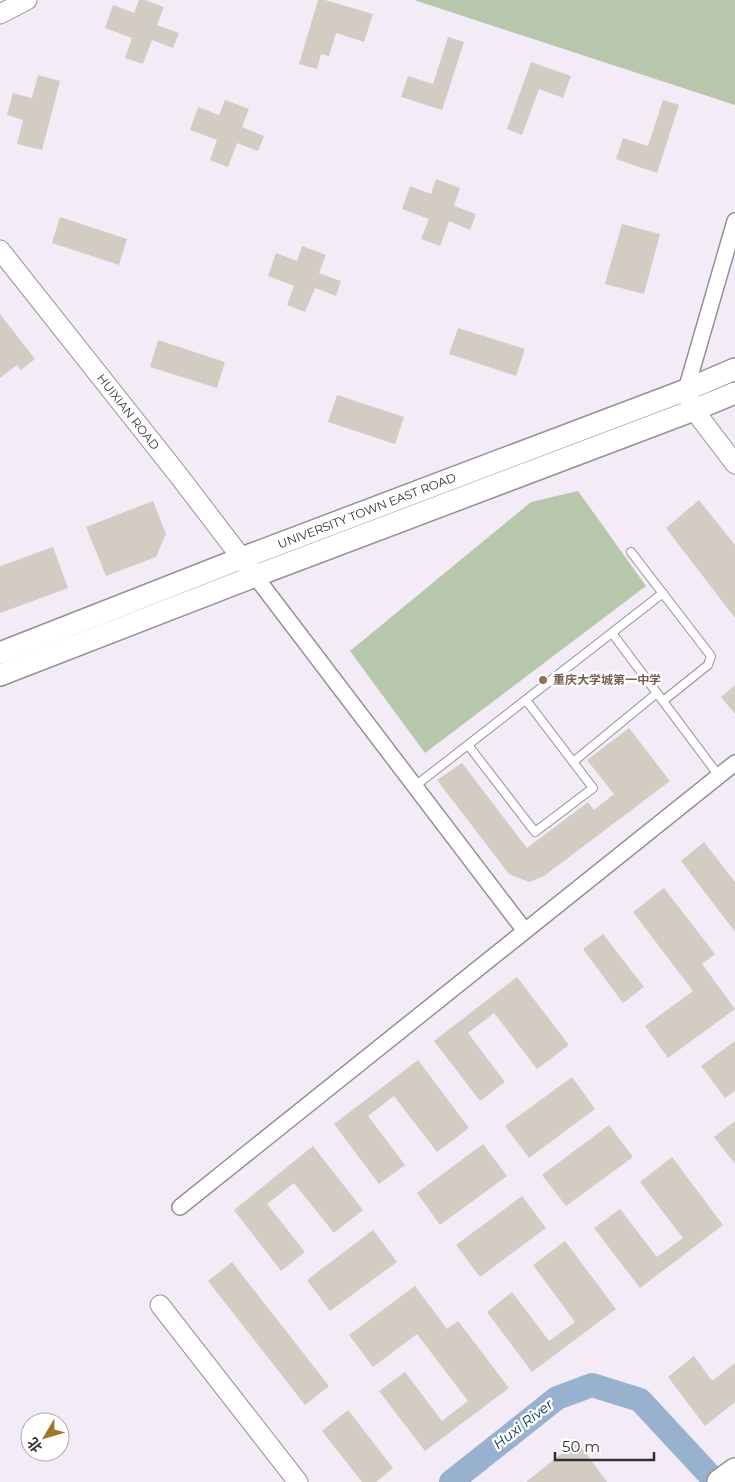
<svg xmlns="http://www.w3.org/2000/svg" width="735" height="1482" font-family="Montserrat,'Noto Sans SC',sans-serif">
<rect width="100%" height="100%" fill="#f3ecf6"/>
<!-- green -->
<g fill="#b7c7ab">
<polygon points="414,0 735,0 735,105"/>
<polygon points="578,491 646,586 425,753 350,651 531,502"/>
</g>
<g fill="none" stroke-linecap="round" stroke-linejoin="round">
<!-- river -->
<polyline stroke="#97b1ce" stroke-width="24" points="451,1482 557,1398 592,1385 640,1400 716,1482"/>
</g>
<!-- building -->
<g fill="#d2ccc3">
<polygon points="139,0 145,0 164,7 157,25 179,33 173,48 152,40 143,64 125,58 132,38 105,28 113,5 134,13"/>
<polygon points="318,0 325,0 373,14 364,42 336,33 329,56 321,54 317,69 299,64"/>
<polygon points="448,37 464,42 442,110 401,97 408,76 433,84"/>
<polygon points="531,62 571,76 563,98 539,89 522,135 507,129"/>
<polygon points="38,75 60,81 42,150 17,144 23,120 7,115 13,93 32,98"/>
<polygon points="225,100 249,109 242,127 264,136 258,151 237,143 228,167 210,160 217,140 190,130 198,107 219,115"/>
<polygon points="663,100 679,105 657,173 616,159 623,138 648,146"/>
<polygon points="436,179 460,188 454,206 476,214 470,230 449,221 440,246 421,239 429,219 402,209 410,186 431,194"/>
<polygon points="60,217 127,239 119,265 52,243"/>
<polygon points="622,224 660,234 644,294 605,284"/>
<polygon points="302,246 326,255 319,273 341,281 336,296 315,288 305,312 287,305 294,286 268,276 276,253 297,261"/>
<polygon points="0,314 35,359 21,370 17,365 0,378"/>
<polygon points="458,328 525,349 516,376 449,354"/>
<polygon points="158,340 225,362 217,388 150,367"/>
<polygon points="337,395 404,417 395,444 328,422"/>
<polygon points="699,500 735,545 735,618 666,528"/>
<polygon points="153,501 166,534 156,557 106,576 86,527"/>
<polygon points="53,547 68,588 0,613 0,566"/>
<polygon points="735,685 735,714 721,697"/>
<polygon points="629,728 670,781 544,876 529,882 509,874 437,780 462,763 527,848 588,802 594,810 614,794 587,760"/>
<polygon points="704,842 735,882 735,932 681,861"/>
<polygon points="664,888 715,954 702,964 735,1009 668,1058 645,1026 693,991 633,912"/>
<polygon points="603,934 644,987 623,1003 583,949"/>
<polygon points="517,977 569,1045 537,1069 494,1013 468,1033 505,1082 480,1101 434,1041"/>
<polygon points="735,1041 735,1091 725,1098 701,1066"/>
<polygon points="418,1060 469,1128 437,1152 394,1096 368,1116 405,1165 379,1184 334,1124"/>
<polygon points="572,1077 595,1109 529,1158 505,1126"/>
<polygon points="735,1121 735,1164 714,1137"/>
<polygon points="609,1125 633,1157 566,1206 542,1175"/>
<polygon points="483,1144 507,1176 440,1225 417,1193"/>
<polygon points="313,1146 363,1210 334,1233 294,1183 267,1204 305,1252 281,1271 234,1210"/>
<polygon points="672,1157 723,1225 640,1288 594,1228 620,1209 657,1257 683,1238 640,1182"/>
<polygon points="522,1196 546,1228 480,1277 456,1245"/>
<polygon points="373,1230 397,1262 330,1311 307,1280"/>
<polygon points="565,1241 616,1309 532,1372 487,1312 512,1292 549,1341 575,1322 533,1265"/>
<polygon points="232,1262 329,1386 305,1405 208,1281"/>
<polygon points="415,1286 447,1329 458,1321 509,1388 425,1451 379,1391 405,1372 442,1421 468,1401 417,1334 373,1367 349,1335"/>
<polygon points="694,1356 712,1381 735,1363 735,1402 705,1426 668,1377"/>
<polygon points="348,1410 393,1468 376,1482 362,1482 322,1431"/>
<polygon points="577,1441 607,1482 526,1482"/>
</g>
<g fill="none" stroke-linecap="round" stroke-linejoin="round">
<!-- service casing -->
<g stroke="#969099" stroke-width="10">
<g id="service">
<polyline points="631,552 711,656 708,665 663,701"/>
<polyline points="612,633 719,776"/>
<polyline points="468,745 535,832 593,788 526,700"/>
<polyline points="573,762 657,693"/>
<polyline points="415,786 663,593"/>
</g>
</g>
<!-- minor casing -->
<g stroke="#969099" stroke-width="18">
<g id="minor">
<polyline points="686,390 735,221"/>
<polyline points="255,576 525,931"/>
<polyline points="180,1207 735,763"/>
</g>
</g>
<!-- tertiary casing -->
<g stroke="#969099" stroke-width="21">
<g id="tertiary">
<polyline points="0,14 27,0"/>
<polyline points="0,250 179,476 250,569"/>
<polyline points="688,396 694,410 735,464"/>
<polyline points="160,1305 298,1482"/>
</g>
</g>
<!-- secondary casing -->
<g stroke="#969099" stroke-width="24">
<g id="secondary">
<polyline points="0,653 242,558 686,390 735,369"/>
<polyline points="0,675 255,576 694,410 735,393"/>
</g>
</g>
<!-- trunk casing -->
<g stroke="#969099" stroke-width="28">
<polyline id="trunk" points="720,1482 735,1471"/>
</g>
<!-- service -->
<use href="#service" stroke="#fff" stroke-width="8"/>
<!-- minor -->
<use href="#minor" stroke="#fff" stroke-width="15"/>
<!-- tertiary -->
<use href="#tertiary" stroke="#fff" stroke-width="19"/>
<!-- secondary -->
<use href="#secondary" stroke="#fff" stroke-width="21"/>
<!-- trunk -->
<use href="#trunk" stroke="#fff" stroke-width="25"/>
</g>
<!-- markers -->
<circle fill="#8d6e63" stroke="#fff" stroke-width="2" cx="543" cy="680" r="5"/>
<g text-anchor="middle" stroke-width="5" stroke-linejoin="round" paint-order="stroke">
<!-- street labels -->
<g font-size="12" fill="#312f32" stroke="#fff">
<text transform="translate(128 412) rotate(52)" y="4">HUIXIAN ROAD</text>
<text transform="translate(367 511) rotate(-21)" y="4">UNIVERSITY TOWN EAST ROAD</text>
</g>
<!-- education labels -->
<g font-size="12" font-weight="bold" fill="#785e54" stroke="#fff" text-anchor="start">
<text x="553" y="684">重庆大学城第一中学</text>
</g>
<!-- water labels -->
<g font-size="14" font-style="italic" fill="#042e53" stroke="#fff">
<text transform="translate(523 1424) rotate(-38)" y="5">Huxi River</text>
</g>
</g>
<!-- north arrow -->
<g transform="translate(45 1437) rotate(232)"><circle r="24" fill="#ffffff" stroke="#adacad"/>
<path d="M0-4L9 19L0 12L-9 19Z" fill="#a27727"/>
<text y="-8" font-size="14" font-weight="bold" text-anchor="middle" fill="#312f32">北</text>
</g>
<!-- scale -->
<path d="M555 1452v8h99v-8" fill="none" stroke="#312f32" stroke-width="2.5"/>
<text x="562" y="1452" font-size="15" fill="#312f32" stroke="#ffffff" stroke-width="4" paint-order="stroke">50 m</text>
</svg>
